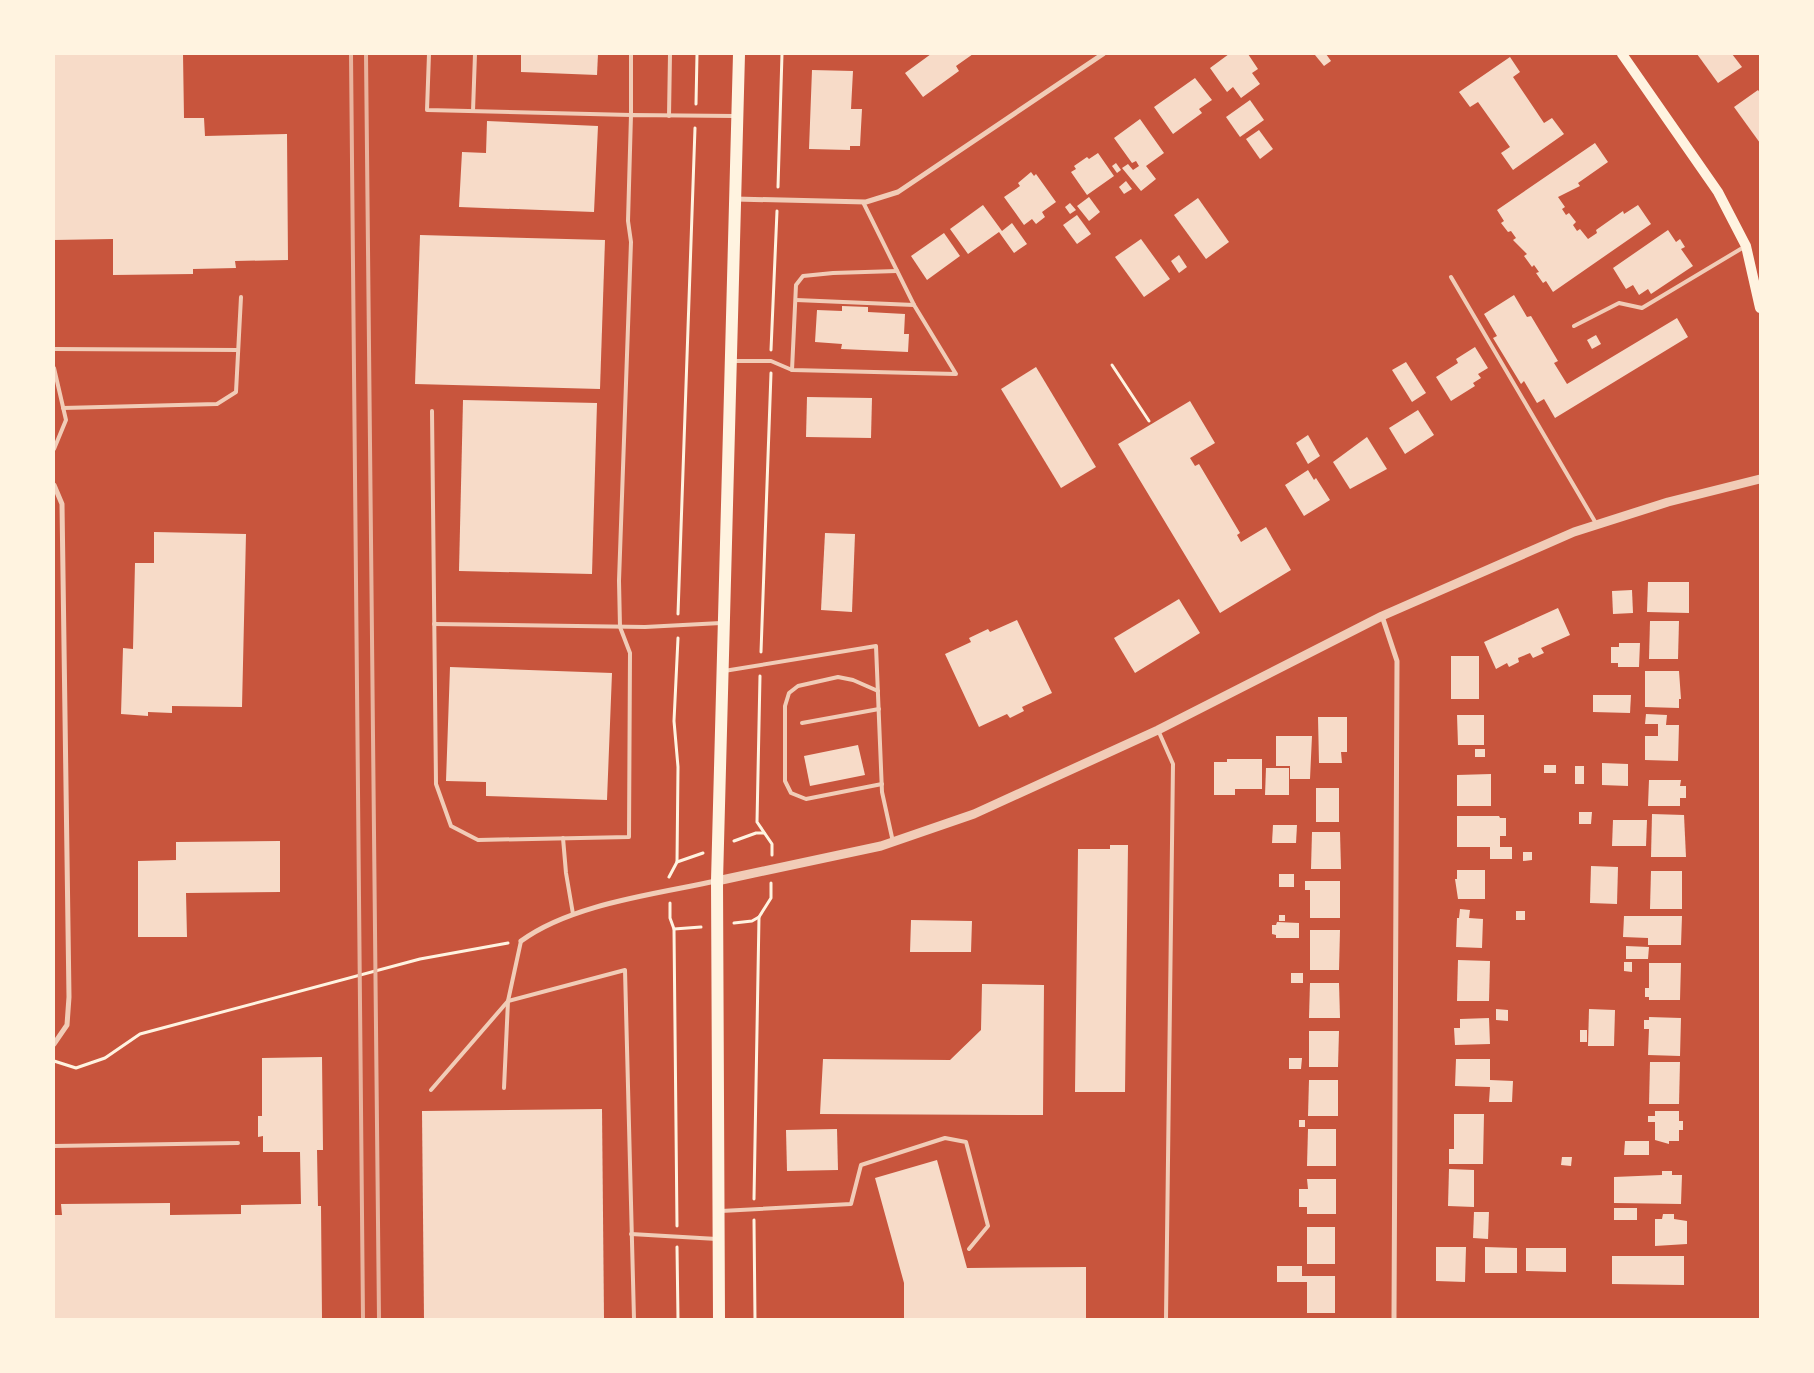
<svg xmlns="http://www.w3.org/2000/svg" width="1814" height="1373" font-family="'PT Sans Narrow',sans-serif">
<rect width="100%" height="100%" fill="#c8553d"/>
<!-- building -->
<g fill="#f7dbc8">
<polygon points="54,54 183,54 184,118 204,118 205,136 287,134 288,260 235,261 236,268 193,269 193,274 113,275 113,239 54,240"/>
<polygon points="521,54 598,54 597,75 521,72"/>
<polygon points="931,54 973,54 956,66 959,71 923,97 905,73"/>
<polygon points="1229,54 1248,54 1258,69 1252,73 1260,84 1241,98 1233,87 1227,92 1210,68"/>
<polygon points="1326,54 1331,61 1324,66 1315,55"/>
<polygon points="1697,54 1732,54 1742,67 1718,83"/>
<polygon points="1510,57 1520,72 1513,77 1544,123 1552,118 1564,134 1513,170 1501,153 1510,147 1478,102 1470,107 1459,92"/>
<polygon points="812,70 853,71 851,109 862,109 860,146 850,146 850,150 809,149"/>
<polygon points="1195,78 1212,100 1199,109 1202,113 1173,134 1154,107"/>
<polygon points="1758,90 1760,93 1760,143 1734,107"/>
<polygon points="1250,100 1264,120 1240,137 1226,117"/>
<polygon points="1140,119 1164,153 1146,166 1156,179 1141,191 1122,168 1128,164 1133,170 1139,166 1136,161 1132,163 1114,138"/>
<polygon points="487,121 598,126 594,212 459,207 462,152 486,153"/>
<polygon points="1259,130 1273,149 1260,159 1246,139"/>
<polygon points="1595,143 1608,162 1578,183 1580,186 1558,197 1565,207 1562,209 1566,215 1569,213 1576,222 1573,225 1577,231 1580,229 1588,239 1597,233 1596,230 1623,211 1624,214 1638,205 1651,224 1553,292 1546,281 1543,283 1536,273 1539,272 1534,265 1532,267 1524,256 1527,254 1513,240 1516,238 1511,231 1508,232 1501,223 1504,221 1497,210"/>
<polygon points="1098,153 1114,176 1087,195 1071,172 1076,169 1074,166 1087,157 1089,159"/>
<polygon points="1116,163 1121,170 1117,173 1112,166"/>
<polygon points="1031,172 1034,176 1036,174 1056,202 1042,212 1045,217 1036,224 1032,219 1024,225 1004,197 1020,186 1018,183"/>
<polygon points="1126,181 1132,189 1124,194 1119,187"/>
<polygon points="1089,197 1100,212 1089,221 1077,206"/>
<polygon points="1198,198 1229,242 1206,259 1174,215"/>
<polygon points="1070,203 1076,210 1070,214 1065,207"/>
<polygon points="983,205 1002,231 1012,223 1027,244 1014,253 999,232 968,254 950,229"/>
<polygon points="1077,215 1091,234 1077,244 1063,225"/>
<polygon points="1668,230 1676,242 1680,239 1685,247 1681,249 1693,266 1651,294 1648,289 1639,295 1633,285 1626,289 1613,268"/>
<polygon points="944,233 960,256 927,280 911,256"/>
<polygon points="420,235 605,240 600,389 415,384"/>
<polygon points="1141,239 1170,279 1144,297 1115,257"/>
<polygon points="1179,255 1187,267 1179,273 1171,261"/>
<polygon points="1514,295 1527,317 1531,316 1558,361 1554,363 1567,384 1677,318 1688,337 1555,418 1544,399 1537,403 1524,381 1521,384 1493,338 1497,336 1484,314"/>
<polygon points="842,306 868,307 868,312 905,314 904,334 909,334 908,352 841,349 842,344 815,342 817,310 842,311"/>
<polygon points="1596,335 1601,344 1592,349 1587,340"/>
<polygon points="1475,347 1488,368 1478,374 1481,378 1473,383 1475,386 1451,401 1436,377 1458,363 1456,359"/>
<polygon points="1406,362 1426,393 1412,402 1392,370"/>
<polygon points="1036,367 1096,467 1061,488 1001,389"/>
<polygon points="807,397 872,398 871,438 806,437"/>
<polygon points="463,400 597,403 592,574 459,571"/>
<polygon points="1190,401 1215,443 1190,458 1195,466 1199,464 1240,533 1237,535 1241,542 1266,527 1291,570 1220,613 1118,444"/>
<polygon points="1418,410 1434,435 1405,454 1389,428"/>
<polygon points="1308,435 1320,456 1308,464 1296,443"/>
<polygon points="1367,437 1387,469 1350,489 1333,462"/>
<polygon points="1308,470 1314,480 1316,478 1330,500 1304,516 1285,485"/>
<polygon points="154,532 246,534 242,707 172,706 172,713 148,712 148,716 121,714 123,648 133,649 135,563 154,563"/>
<polygon points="825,533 855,534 852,612 821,610"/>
<polygon points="1648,582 1689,582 1689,613 1647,612"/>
<polygon points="1632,590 1633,613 1613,614 1612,591"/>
<polygon points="1179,599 1200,633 1135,673 1114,638"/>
<polygon points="1558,608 1570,635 1541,648 1544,653 1533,658 1530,653 1518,658 1519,662 1509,667 1507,663 1496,669 1484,642"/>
<polygon points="1017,620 1052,693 1022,707 1024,711 1010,718 1007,714 979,727 945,654 971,642 969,638 988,629 990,632"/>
<polygon points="1650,621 1679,621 1678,659 1649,659"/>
<polygon points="1619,643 1640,643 1639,667 1618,667 1618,663 1611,663 1611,647 1619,647"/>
<rect x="1451" y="656" width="28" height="43"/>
<polygon points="450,667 612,673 607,800 486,796 486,782 446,781"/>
<polygon points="1645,671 1679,671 1681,699 1679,699 1679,708 1645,707"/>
<polygon points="1593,695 1631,695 1630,713 1593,712"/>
<polygon points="1646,714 1667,715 1666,725 1679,725 1678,761 1645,760 1645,736 1658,736 1658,724 1645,724"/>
<polygon points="1457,715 1484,715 1484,745 1458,745"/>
<polygon points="1318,717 1347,717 1347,752 1341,752 1342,763 1319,763"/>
<polygon points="1276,736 1312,736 1310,779 1290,779 1290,766 1276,766"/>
<polygon points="858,745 865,775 810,786 804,756"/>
<rect x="1475" y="749" width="10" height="8"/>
<polygon points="1227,759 1262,759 1262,789 1235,789 1235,795 1214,795 1214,762 1227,762"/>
<polygon points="1602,763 1628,764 1628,786 1602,785"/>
<rect x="1544" y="765" width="12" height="8"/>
<rect x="1575" y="766" width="9" height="18"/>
<polygon points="1266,768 1289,768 1289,795 1265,795"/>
<polygon points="1491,774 1491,806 1457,806 1457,775"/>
<polygon points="1649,780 1681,780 1680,786 1686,786 1686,798 1680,798 1680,806 1648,806"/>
<rect x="1316" y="788" width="23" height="34"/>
<polygon points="1579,812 1592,812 1591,824 1579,824"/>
<polygon points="1652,814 1684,815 1686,857 1651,857"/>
<polygon points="1457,816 1499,816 1500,818 1506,818 1506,836 1500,836 1500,847 1512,847 1512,859 1490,859 1490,847 1457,847"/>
<polygon points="1613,820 1647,820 1646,846 1612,846"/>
<polygon points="1273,825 1297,825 1296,843 1272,843"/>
<polygon points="1312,832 1340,832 1341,869 1311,869"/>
<polygon points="280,841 280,892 186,893 187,937 138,937 138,861 176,860 176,842"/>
<polygon points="1110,845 1128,845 1125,1092 1075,1092 1078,849 1110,849"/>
<polygon points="1523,852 1532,852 1532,860 1523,861"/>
<polygon points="1591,866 1618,867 1617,904 1590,903"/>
<polygon points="1457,870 1485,870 1485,899 1458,899 1455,879 1457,879"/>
<polygon points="1651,871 1682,871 1682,909 1650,909"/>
<rect x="1279" y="874" width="15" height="13"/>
<polygon points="1305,881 1340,881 1340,918 1310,918 1310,890 1305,890"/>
<polygon points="1460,909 1470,910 1469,918 1483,919 1482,948 1456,947 1457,918 1459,918"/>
<rect x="1516" y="911" width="9" height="9"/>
<rect x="1279" y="915" width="6" height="6"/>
<polygon points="1624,916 1682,916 1681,945 1648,945 1648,938 1623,937"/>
<polygon points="911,920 972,921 971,952 910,952"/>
<polygon points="1277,922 1299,923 1299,938 1276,938 1276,935 1272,934 1272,925 1276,925"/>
<polygon points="1310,930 1340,930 1339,970 1310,970"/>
<polygon points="1626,946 1649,947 1648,959 1626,959"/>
<polygon points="1458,960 1490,961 1489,1001 1457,1001"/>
<polygon points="1624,962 1632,962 1632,972 1624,971"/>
<polygon points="1649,963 1681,963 1680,1000 1649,1000 1649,997 1645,997 1645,988 1649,988"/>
<rect x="1291" y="973" width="12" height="10"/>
<polygon points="1310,983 1339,983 1340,1018 1309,1018"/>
<polygon points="982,984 1044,985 1043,1115 820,1114 823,1059 950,1060 981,1030"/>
<polygon points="1496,1009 1508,1010 1508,1021 1496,1020"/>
<polygon points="1589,1009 1615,1010 1614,1046 1588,1046"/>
<polygon points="1649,1017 1681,1018 1680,1056 1648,1055 1649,1029 1644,1029 1644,1020 1649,1020"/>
<polygon points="1489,1018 1490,1044 1455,1045 1454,1028 1460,1028 1460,1019"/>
<rect x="1580" y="1030" width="7" height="12"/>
<polygon points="1309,1031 1339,1031 1338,1067 1309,1067"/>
<polygon points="322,1057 323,1150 317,1150 318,1206 321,1206 322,1319 54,1319 54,1215 62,1215 61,1204 170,1203 170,1215 241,1214 241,1205 301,1204 300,1152 263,1152 263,1136 258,1137 258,1116 262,1116 262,1058"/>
<polygon points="1289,1058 1302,1058 1301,1069 1289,1069"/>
<polygon points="1456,1059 1490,1059 1490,1080 1513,1081 1512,1102 1489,1102 1490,1087 1455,1086"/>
<polygon points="1650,1062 1680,1062 1679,1104 1649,1104"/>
<polygon points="1309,1080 1338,1080 1338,1116 1308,1116"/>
<polygon points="602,1109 604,1319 424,1319 422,1111"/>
<polygon points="1655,1111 1679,1111 1679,1121 1683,1121 1683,1130 1679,1130 1679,1141 1669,1141 1669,1144 1655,1140 1655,1122 1648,1122 1648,1116 1655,1116"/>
<polygon points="1454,1114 1484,1114 1483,1164 1449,1164 1449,1149 1454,1149"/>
<rect x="1299" y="1120" width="6" height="7"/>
<polygon points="837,1129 838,1170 787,1171 786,1130"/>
<polygon points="1308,1129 1336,1129 1336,1166 1307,1166"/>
<polygon points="1625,1141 1649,1141 1649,1155 1624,1155"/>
<polygon points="1562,1157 1572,1157 1571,1166 1561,1165"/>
<polygon points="937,1160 967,1268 1086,1267 1086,1319 904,1319 904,1283 875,1178"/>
<polygon points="1449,1169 1474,1170 1474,1207 1448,1206"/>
<polygon points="1662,1171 1672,1171 1672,1175 1682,1175 1681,1204 1614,1203 1614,1177 1662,1175"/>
<polygon points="1307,1179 1336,1179 1336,1214 1307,1214 1307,1207 1299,1207 1299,1189 1308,1189"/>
<rect x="1614" y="1208" width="23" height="12"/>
<polygon points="1474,1212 1489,1212 1488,1239 1473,1238"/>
<polygon points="1663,1214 1674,1214 1674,1219 1687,1221 1687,1244 1655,1246 1655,1219 1662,1219"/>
<rect x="1307" y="1227" width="28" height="37"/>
<polygon points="1436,1247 1466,1247 1465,1282 1436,1281"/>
<polygon points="1485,1247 1517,1248 1517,1273 1485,1273"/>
<polygon points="1526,1248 1566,1248 1566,1272 1526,1271"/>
<polygon points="1612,1256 1684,1256 1684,1285 1612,1284"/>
<polygon points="1277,1266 1302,1266 1302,1276 1335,1276 1335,1313 1307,1313 1307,1282 1277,1282"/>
</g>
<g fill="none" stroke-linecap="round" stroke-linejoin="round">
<!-- path -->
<g stroke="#fff3e0" stroke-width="3">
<polyline points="696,104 697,54"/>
<polyline points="778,187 782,54"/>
<polyline points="771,350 777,211"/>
<polyline points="1112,365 1149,421"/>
<polyline points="678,614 695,128"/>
<polyline points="761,652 771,373"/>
<polyline points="760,676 757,822 772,844 772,855"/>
<polyline points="734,841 756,833 764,833"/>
<polyline points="677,862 703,853"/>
<polyline points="669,877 677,862 678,767 674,721 678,638"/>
<polyline points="670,903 670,918 674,929 677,1226"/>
<polyline points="734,923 752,921 759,917"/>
<polyline points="674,929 701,927"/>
<polyline points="54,1061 76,1068 105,1058 140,1034 420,959 508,943"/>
<polyline points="754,1199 759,917 771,898 771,883"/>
<polyline points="754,1220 755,1319"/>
<polyline points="677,1247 678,1319"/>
</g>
<!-- service -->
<g stroke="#f1ccb7" stroke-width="4">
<polyline points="429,54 427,110 631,115 631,54"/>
<polyline points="473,111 475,54"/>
<polyline points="669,116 670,54"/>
<polyline points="1451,277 1597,525"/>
<polyline points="796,300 914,305"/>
<polyline points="1574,326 1619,303 1642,308 1744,247"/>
<polyline points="54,349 238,350"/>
<polyline points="733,361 771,361 792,370 956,374 914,305 863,202"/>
<polyline points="54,368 66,420 54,449"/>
<polyline points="792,370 796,285 803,276 833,273 897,271"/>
<polyline points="63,408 217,404 236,392 241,297"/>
<polyline points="432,411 436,784 451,826 478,840 629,837 630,653 620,627 619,581 631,242 628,221 631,115 734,116"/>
<polyline points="434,624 645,627 721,623"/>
<polyline points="724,671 876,646 882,792 893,842"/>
<polyline points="878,691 853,680 838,677 798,686 789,693 785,706 785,781 791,793 806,799 882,784"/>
<polyline points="802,723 879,709"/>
<polyline points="1158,730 1173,764 1166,1319"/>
<polyline points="563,838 566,873 573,914"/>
<polyline points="504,1088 508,1001 521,941"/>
<polyline points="431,1090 508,1001 625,970 634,1319"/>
<polyline points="54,1146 238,1143"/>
<polyline points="721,1211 851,1204 861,1165 945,1138 966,1142 988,1226 969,1249"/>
<polyline points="631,1234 717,1239"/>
</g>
<!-- minor -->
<g stroke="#f1ccb7" stroke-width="5">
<polyline points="735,199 866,202 898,192 1103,54"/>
<polyline points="54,485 62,504 69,997 67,1025 54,1044"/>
<polyline points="1382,616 1397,661 1394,1319"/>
<path d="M521,941C571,904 656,894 716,881"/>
</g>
<!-- tertiary -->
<polyline stroke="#f1ccb7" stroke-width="9" points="717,881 881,846 974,814 1158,730 1382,616 1574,532 1668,502 1760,479"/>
<!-- secondary -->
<polyline stroke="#fff3e0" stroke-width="10" points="1622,54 1718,192 1746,246 1760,308"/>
<!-- primary -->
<polyline stroke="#fff3e0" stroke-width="12" points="719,1319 717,881 739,54"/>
<!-- rail -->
<g stroke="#e9b49f" stroke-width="4">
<polyline points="351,54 363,1319"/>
<polyline points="366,54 379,1319"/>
</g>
</g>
<!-- border -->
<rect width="1814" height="1373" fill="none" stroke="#fff3e0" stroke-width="110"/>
</svg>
